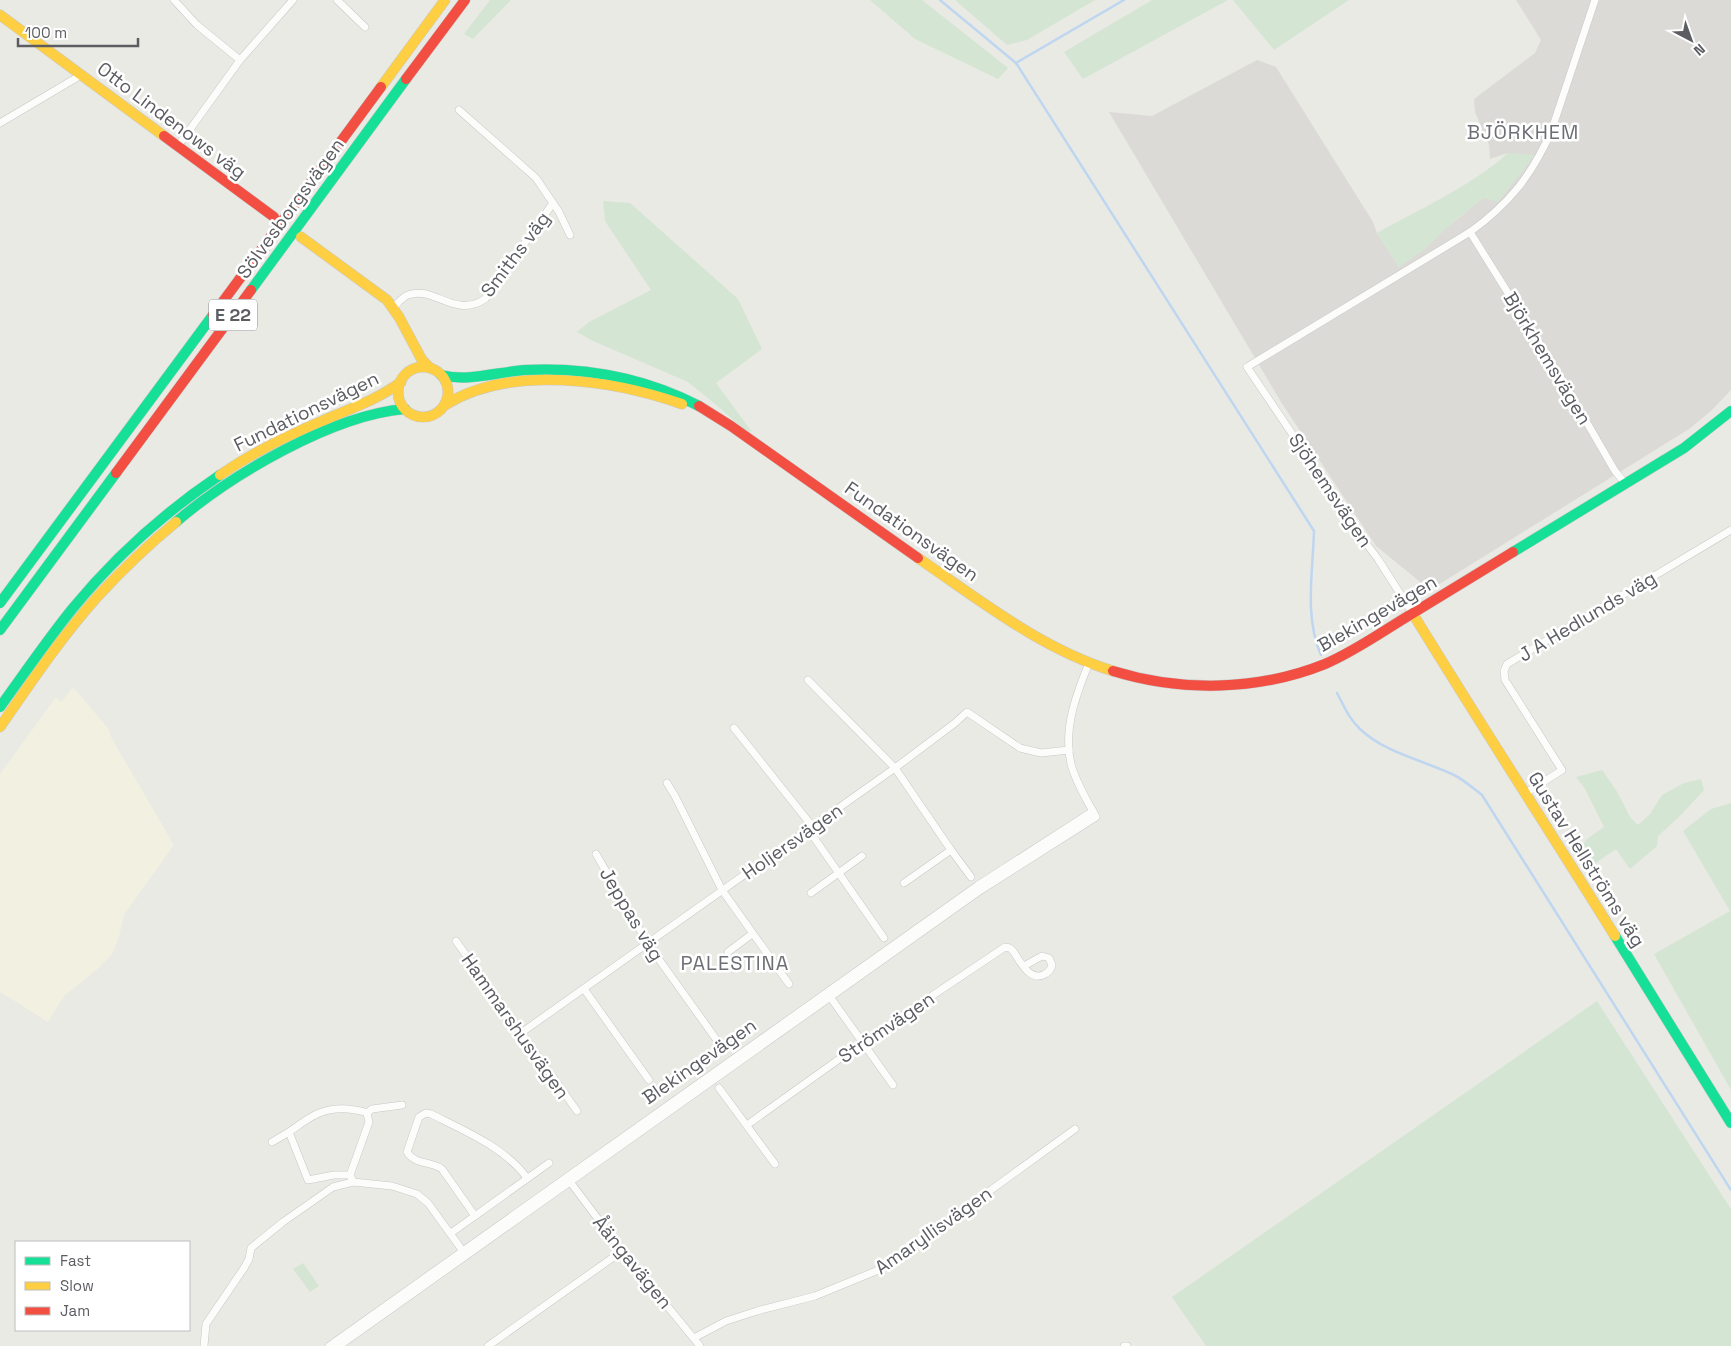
<svg xmlns="http://www.w3.org/2000/svg" width="1731" height="1346" font-family="'Space Grotesk',sans-serif">
<rect width="100%" height="100%" fill="#eaeae5"/>
<!-- commercial -->
<polygon fill="#f2f0e0" points="73,687 108,728 111,737 174,845 124,915 119,937 112,954 100,967 64,996 48,1022 0,992 0,774 56,697 61,702"/>
<!-- industrial -->
<polygon fill="#dbdad6" points="1516,0 1731,0 1731,390 1712,410 1689,429 1430,590 1376,546 1281,402 1109,112 1152,116 1257,60 1276,67 1373,222 1377,233 1399,267 1484,197 1508,153 1490,159 1489,145 1475,112 1474,99 1535,53 1541,40"/>
<!-- green -->
<g fill="#d4e5d3">
<polygon points="490,0 511,0 473,39 464,34"/>
<polygon points="870,0 922,0 1008,68 998,79 915,39"/>
<polygon points="955,0 1095,0 1027,40 1007,45"/>
<polygon points="1152,0 1228,0 1083,79 1064,52"/>
<polygon points="1233,0 1349,0 1274,50"/>
<path d="M1508,153L1535,155L1498,202L1484,198L1454,221L1425,249L1399,267L1377,233C1421,208 1470,187 1508,153Z"/>
<polygon points="603,201 630,203 738,299 762,349 716,383 752,432 745,430 714,403 688,382 593,341 577,332 589,322 651,290 605,221"/>
<polygon points="1602,770 1616,790 1630,817 1638,825 1650,814 1662,795 1684,783 1701,779 1704,790 1679,817 1658,836 1657,846 1630,869 1616,849 1587,869 1575,856 1587,839 1604,827 1585,789 1576,777"/>
<polygon points="1731,803 1731,1090 1654,954 1730,911 1683,831 1711,809"/>
<polygon points="1597,1001 1731,1209 1731,1346 1206,1346 1172,1297"/>
<polygon points="303,1263 319,1286 310,1292 293,1269"/>
</g>
<g fill="none" stroke-linecap="round" stroke-linejoin="round">
<!-- stream -->
<g stroke="#bed6f0" stroke-width="2.5">
<path d="M940,0L1016,63L1314,531C1313,571 1304,617 1321,655"/>
<polyline points="1016,63 1124,0"/>
<path d="M1337,693C1344,706 1349,719 1360,729C1385,753 1423,760 1454,775C1464,780 1473,788 1482,795L1731,1190"/>
</g>
<!-- street casing -->
<g stroke="#c7c7c7" stroke-width="8">
<g id="street">
<polyline points="174,0 197,25 240,60"/>
<polyline points="337,0 365,27"/>
<polyline points="459,110 536,178 559,212 570,235"/>
<polyline points="0,123 76,78 80,74"/>
<polyline points="178,146 240,60 293,0"/>
<polyline points="1470,232 1561,378 1615,471 1625,483"/>
<path d="M393,308C398,303 402,297 408,295C434,285 454,319 485,299L553,203"/>
<path d="M1413,614L1378,559L1363,539L1247,367L1470,232C1510,203 1531,176 1551,132L1595,0"/>
<polyline points="808,680 895,768 951,850 904,883"/>
<polyline points="734,728 812,826"/>
<polyline points="667,783 675,796 722,890 789,984"/>
<polyline points="1526,793 1562,770 1505,680 1504,671 1507,664 1731,530"/>
<polyline points="808,829 884,938"/>
<polyline points="951,850 971,877"/>
<polyline points="596,854 648,944 721,1046"/>
<polyline points="811,893 862,856"/>
<polyline points="456,941 577,1111"/>
<polyline points="728,952 752,934"/>
<polyline points="584,989 649,1080"/>
<polyline points="828,994 893,1085"/>
<polyline points="521,1033 895,768 955,723 967,712 1020,748 1041,753 1069,750"/>
<polyline points="719,1088 775,1164"/>
<polyline points="367,1113 372,1109 402,1105"/>
<path d="M747,1125L863,1042L1005,947L1010,948L1013,951C1020,961 1030,983 1045,974C1049,972 1051,970 1052,965L1049,958L1042,956L1024,966"/>
<polyline points="272,1142 289,1132"/>
<path d="M350,1175H334L308,1180L289,1132C309,1118 321,1107 348,1109C354,1110 361,1110 367,1113L369,1122L350,1175L353,1182"/>
<polyline points="568,1179 622,1251 700,1346"/>
<path d="M475,1216L442,1169C431,1161 415,1165 407,1152L419,1117L426,1113L431,1114C463,1130 506,1148 527,1178"/>
<polyline points="451,1233 549,1163"/>
<polyline points="694,1338 726,1321 757,1311 815,1296 876,1271 911,1248 1075,1129"/>
<polyline points="204,1346 206,1324 244,1268 249,1259 251,1248 283,1222 333,1187 353,1182 392,1186 417,1194 428,1203 465,1254"/>
<polyline points="329,1346 978,885 1093,811"/>
<path d="M339,1346L981,890L1096,817C1087,800 1076,783 1071,764C1063,729 1076,695 1089,663"/>
<polyline points="488,1346 622,1251"/>
<polyline points="1124,1346 1127,1346"/>
</g>
</g>
<!-- fast casing -->
<g stroke="#c7c8c8" stroke-width="11">
<g id="fast">
<polyline points="251,290 406,79"/>
<path d="M441,375C468,382 497,372 525,370C585,367 645,378 699,406"/>
<path d="M176,522C231,475 332,415 405,409"/>
<polyline points="1513,552 1684,448 1731,411"/>
<polyline points="0,603 213,315"/>
<polyline points="0,630 116,473"/>
<path d="M0,707C24,674 47,640 73,608C115,557 165,512 220,475"/>
<polyline points="1615,936 1731,1123"/>
</g>
</g>
<!-- slow casing -->
<g stroke="#c7c8c8" stroke-width="11">
<g id="slow">
<polyline points="0,15 164,136"/>
<polyline points="381,87 445,0"/>
<polyline points="301,237 387,300 399,317 422,360 430,368"/>
<circle cx="423" cy="392" r="25"/>
<path d="M445,405C511,364 613,380 682,404"/>
<path d="M220,475C252,453 286,436 322,421C349,409 377,400 401,382"/>
<path d="M918,558C980,600 1041,649 1113,671"/>
<path d="M1413,614C1479,722 1548,828 1615,936"/>
<path d="M0,727C31,682 62,636 98,596C123,569 148,545 176,522"/>
</g>
</g>
<!-- jam casing -->
<g stroke="#c7c8c8" stroke-width="11">
<g id="jam">
<polyline points="406,79 465,0"/>
<polyline points="164,136 274,217"/>
<polyline points="213,315 381,87"/>
<polyline points="699,406 731,426 918,558"/>
<polyline points="116,473 251,290"/>
<path d="M1113,671C1181,692 1258,691 1325,664C1351,653 1376,636 1400,621C1438,598 1476,575 1513,552"/>
</g>
</g>
<!-- street -->
<use href="#street" stroke="#fcfcfb" stroke-width="7"/>
<!-- fast -->
<use href="#fast" stroke="#16e098" stroke-width="10"/>
<!-- slow -->
<use href="#slow" stroke="#ffcf43" stroke-width="10"/>
<!-- jam -->
<use href="#jam" stroke="#f24e42" stroke-width="10"/>
</g>
<g text-anchor="middle" stroke-width="5" stroke-linejoin="round" paint-order="stroke">
<!-- shield labels -->
<rect fill="#fff" stroke="#8c8e91" stroke-width="1" x="209" y="299.5" width="48" height="31" rx="4"/>
<g font-size="18" font-weight="bold" fill="#5b5d62">
<text x="233" y="321">E 22</text>
</g>
<!-- street labels -->
<g font-size="19" fill="#5b5d62" stroke="#fff">
<text transform="translate(172 120) rotate(37)" y="7">Otto Lindenows väg</text>
<text transform="translate(290 208) rotate(-54)" y="7">Sölvesborgsvägen</text>
<text transform="translate(515 254) rotate(-53)" y="7">Smiths väg</text>
<text transform="translate(1548 358) rotate(59)" y="7">Björkhemsvägen</text>
<text transform="translate(306 411) rotate(-26)" y="7">Fundationsvägen</text>
<text transform="translate(1331 490) rotate(56)" y="7">Sjöhemsvägen</text>
<text transform="translate(912 531) rotate(35)" y="7">Fundationsvägen</text>
<text transform="translate(1377 613) rotate(-30)" y="7">Blekingevägen</text>
<text transform="translate(1587 616) rotate(-31)" y="7">J A Hedlunds väg</text>
<text transform="translate(792 841) rotate(-35)" y="7">Holjersvägen</text>
<text transform="translate(1587 859) rotate(58)" y="7">Gustav Hellströms väg</text>
<text transform="translate(632 914) rotate(59)" y="7">Jeppas väg</text>
<text transform="translate(516 1026) rotate(55)" y="7">Hammarshusvägen</text>
<text transform="translate(886 1027) rotate(-34)" y="7">Strömvägen</text>
<text transform="translate(699 1061) rotate(-35)" y="7">Blekingevägen</text>
<text transform="translate(933 1230) rotate(-35)" y="7">Amaryllisvägen</text>
<text transform="translate(633 1262) rotate(51)" y="7">Åängavägen</text>
</g>
<!-- neighbourhood labels -->
<g font-size="20" letter-spacing="1" fill="#6c6f74" stroke="#fff">
<text x="1523" y="139">BJÖRKHEM</text>
<text x="735" y="970">PALESTINA</text>
</g>
</g>
<!-- legend -->
<rect x="15" y="1241" width="175" height="90" fill="#ffffff" stroke="#bdbec0"/>
<rect x="25" y="1257" width="25" height="8" fill="#16e098" stroke="#bdbec0"/>
<text x="60" y="1266" font-size="15" fill="#5b5d62">Fast</text>
<rect x="25" y="1282" width="25" height="8" fill="#ffcf43" stroke="#bdbec0"/>
<text x="60" y="1291" font-size="15" fill="#5b5d62">Slow</text>
<rect x="25" y="1307" width="25" height="8" fill="#f24e42" stroke="#bdbec0"/>
<text x="60" y="1316" font-size="15" fill="#5b5d62">Jam</text>
<!-- north arrow -->
<g transform="translate(1691 40) rotate(139)" stroke="#ffffff" stroke-width="4" paint-order="stroke">
<path d="M0-4L9 19L0 12L-9 19Z" fill="#5b5d62"/>
<text y="-8" font-size="14" font-weight="bold" text-anchor="middle" fill="#5b5d62">N</text>
</g>
<!-- scale -->
<path d="M18 38v8h120v-8" fill="none" stroke="#5b5d62" stroke-width="2.5"/>
<text x="25" y="38" font-size="15" fill="#5b5d62" stroke="#ffffff" stroke-width="4" paint-order="stroke">100 m</text>
</svg>
